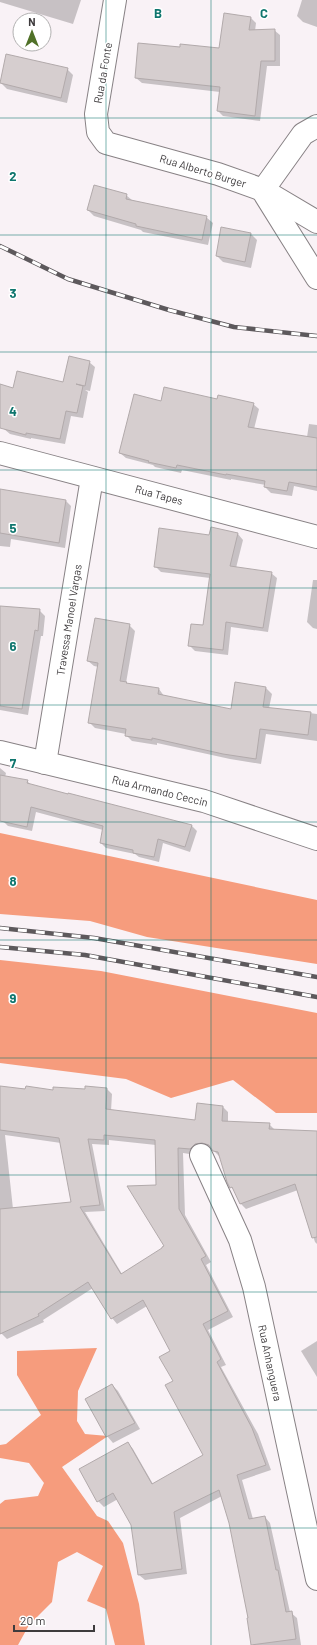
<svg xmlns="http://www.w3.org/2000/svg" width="317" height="1645" font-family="Barlow,sans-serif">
<rect width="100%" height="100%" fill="#f9f2f6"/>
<!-- forest -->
<g fill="#f69c7d">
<polygon points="0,833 317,900 317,964 147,937 90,921 0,914"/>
<polygon points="0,960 101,971 317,1013 317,1113 276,1113 233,1080 171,1098 126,1079 0,1063"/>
<polygon points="97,1348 78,1391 77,1421 85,1434 108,1436 62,1467 97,1516 108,1521 123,1543 139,1604 145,1645 115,1645 106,1609 87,1601 103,1566 77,1552 58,1562 52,1602 29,1625 18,1645 0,1645 0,1504 5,1500 38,1496 44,1483 29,1463 0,1458 0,1445 6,1444 41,1415 17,1375 17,1351"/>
</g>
<!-- shadow -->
<g fill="#0003" fill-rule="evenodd">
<polygon points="0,0 81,0 73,24 0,2"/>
<polygon points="302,0 317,0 317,27 303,22 297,16"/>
<polygon points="251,18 256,23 255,31 274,30 280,35 280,66 267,66 260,121 223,116 218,111 220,92 142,83 136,78 181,48 220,49"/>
<polygon points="67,69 73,75 67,103 7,89 1,83"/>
<polygon points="126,195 133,201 206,217 213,223 208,245 143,232 141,230 94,216 88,210"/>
<polygon points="251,234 257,240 251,268 223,262 217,256"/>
<polygon points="89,362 95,367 90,391 85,390 88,392 83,418 71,416 65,444 31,438 31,439 10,434 4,429 0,421 0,385 14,389 64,383"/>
<polygon points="218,400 253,404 259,409 254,429 307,437 309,424 317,425 317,491 294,486 292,496 271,493 265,487 266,485 231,479 231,480 182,470 181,473 155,467 153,465 126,458 120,453 162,402"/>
<polygon points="0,490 66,501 71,506 65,548 11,539 10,547 0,546"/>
<polygon points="238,534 243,540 236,568 271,573 277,578 268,632 231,627 228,655 195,651 189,645 203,626 210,578 161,572 155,566 210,536"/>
<polygon points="313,580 317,580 317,629 313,628 307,622"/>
<polygon points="0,607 39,610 45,616 43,636 41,636 28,715 0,710"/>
<polygon points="129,625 135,631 126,683 128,684 159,689 164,696 232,710 236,683 266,688 272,694 269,708 317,714 317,741 266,734 261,764 230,759 157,743 157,745 132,741 126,735 126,734 95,728 89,722 99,667 94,666 88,661"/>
<polygon points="0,768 6,773 5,777 27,781 31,785 192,826 197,831 190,852 163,843 159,862 139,857 135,854 106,848 101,843 103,830 36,812 32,831 8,826 3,821 0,801"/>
<path d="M0,1087L54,1091L107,1089L112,1094L111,1111L196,1121L223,1107L228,1112V1122L269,1124L275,1130L317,1132V1244L315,1242L298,1190L246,1209L241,1204L236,1192L231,1187L220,1157L213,1150L208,1148L196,1155L183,1153L185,1215L211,1262L206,1265L233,1317L208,1330L226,1365L221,1367L258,1434L271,1470L242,1480L253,1519L265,1517L270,1523L290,1612L297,1618L301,1645H253L237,1558L230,1522L222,1496L180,1518L187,1574L145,1580L139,1575L132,1525L118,1499L104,1507L98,1501L128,1443L133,1449L153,1484L205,1456L174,1382L171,1352L147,1306L117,1324L112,1318L93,1288L43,1320L44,1322L7,1339L1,1333L0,1330ZM5,1135L61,1143L72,1203L13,1209ZM109,1140L156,1145L157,1186L165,1246L164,1249L122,1274L85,1212L105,1211L92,1144L109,1145Z"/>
<polygon points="317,1341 317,1377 301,1351"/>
<polygon points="112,1385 118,1391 140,1429 113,1443 107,1436"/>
</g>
<!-- building -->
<g fill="#d6cecf" stroke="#b2aaab" fill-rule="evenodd">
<polygon points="224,13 251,17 249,30 275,29 275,61 261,61 255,116 217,111 220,87 135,78 138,43 180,47 180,44 219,48"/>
<polygon points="6,54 68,68 61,98 0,83"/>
<polygon points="94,185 127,194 126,199 207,216 202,240 136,226 136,224 87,210"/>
<polygon points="221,227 251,233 245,262 216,256"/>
<polygon points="69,356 90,361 85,386 76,384 83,386 77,413 66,411 60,439 26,433 26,435 0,428 0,384 13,388 17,371 63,382"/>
<polygon points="164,387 217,399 218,395 254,403 248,427 317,438 317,487 289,482 287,491 264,487 265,481 226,474 226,475 177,465 176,468 148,462 149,461 119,453 134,394 161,401"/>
<polygon points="0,489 66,500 59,543 0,533"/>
<polygon points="211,527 238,533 230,566 272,572 263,628 226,622 223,650 188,646 191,624 203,625 210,574 154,567 159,528 209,535"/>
<polygon points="0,606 40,609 38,631 35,630 22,709 0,706"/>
<polygon points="95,618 130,624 120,681 127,682 126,683 159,688 158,694 231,709 235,682 266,687 263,707 311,712 308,735 260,729 256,759 223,754 152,738 152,740 125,736 126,729 88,723 98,663 87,661"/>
<polygon points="0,775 28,780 27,783 68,794 68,793 192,825 185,847 158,839 154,857 133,853 133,850 100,843 103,826 31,807 27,827 0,821"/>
<path d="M0,1086L25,1089L26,1086L53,1090V1087L85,1089V1086L107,1088L106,1109L195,1120L197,1103L223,1106L222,1121L270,1123L269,1129L317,1131V1237L312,1238L295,1184L240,1204L232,1187L230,1188L227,1182L218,1152L213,1151L209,1145L202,1143L195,1144L190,1149L178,1148L179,1209L206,1256L201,1259L228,1311L203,1324L221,1359L217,1362L252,1428L266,1465L237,1475L249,1519L265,1516L276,1570H278L286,1612L292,1611L296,1639L251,1645L247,1618H248L229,1523L219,1490L174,1512L182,1569L138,1575L131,1525L113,1493L97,1502L79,1469L128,1442L152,1484L203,1455L165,1385L173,1381L159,1357L170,1351L143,1300L111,1319L88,1282L38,1314L39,1316L0,1334V1209L71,1202L59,1138L0,1130ZM104,1135L155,1140L156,1185L127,1186L164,1246L162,1247V1248L121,1274L80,1207L100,1205L88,1139L104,1140Z"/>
<polygon points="112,1384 135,1423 106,1437 85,1399"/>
</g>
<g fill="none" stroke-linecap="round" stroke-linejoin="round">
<!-- street casing -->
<g stroke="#888285" stroke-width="24">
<g id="street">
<polyline points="115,0 96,114 98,132 106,143 218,174 263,190 317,222"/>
<polyline points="263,190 303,134 317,126"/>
<polyline points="264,193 317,278"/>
<polyline points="0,453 317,537"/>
<polyline points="0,752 204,801 317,839"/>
<polyline points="45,763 92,478"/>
<polyline points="201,1155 240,1240 254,1287 317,1579"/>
</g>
</g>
<!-- street -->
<use href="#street" stroke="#fff" stroke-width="22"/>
<!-- rail casing -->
<g stroke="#5d595c" stroke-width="4.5">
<g id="rail">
<polyline points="0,246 68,279 169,310 234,327 317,336"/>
<polyline points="0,928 94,938 317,977"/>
<polyline points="0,947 85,955 317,997"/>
</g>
</g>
<!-- rail -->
<use href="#rail" stroke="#fff" stroke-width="3" stroke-dasharray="9" stroke-linecap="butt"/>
</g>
<!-- grid -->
<path fill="none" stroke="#0f766e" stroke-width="1" stroke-opacity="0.55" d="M106,0V1645M211,0V1645M0,118H317M0,235H317M0,352H317M0,470H317M0,588H317M0,705H317M0,822H317M0,940H317M0,1058H317M0,1175H317M0,1292H317M0,1410H317M0,1528H317"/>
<g text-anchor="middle" stroke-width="3" stroke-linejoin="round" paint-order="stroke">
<!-- street labels -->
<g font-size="11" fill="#3e3b3d" stroke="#fff">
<text transform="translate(103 73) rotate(-80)" y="4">Rua da Fonte</text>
<text transform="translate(203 171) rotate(17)" y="4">Rua Alberto Burger</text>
<text transform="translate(159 495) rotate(15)" y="4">Rua Tapes</text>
<text transform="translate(69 620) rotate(-81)" y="4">Travessa Manoel Vargas</text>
<text transform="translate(160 791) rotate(14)" y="4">Rua Armando Ceccin</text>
<text transform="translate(270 1363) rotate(78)" y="4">Rua Anhanguera</text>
</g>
</g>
<g font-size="13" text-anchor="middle" font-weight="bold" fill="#0f766e" stroke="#fff" stroke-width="3" stroke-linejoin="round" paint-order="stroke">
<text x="158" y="18">B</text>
<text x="264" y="18">C</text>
<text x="13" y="181">2</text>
<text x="13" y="298">3</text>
<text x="13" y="416">4</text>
<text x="13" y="533">5</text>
<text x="13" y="651">6</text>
<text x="13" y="768">7</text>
<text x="13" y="886">8</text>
<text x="13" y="1003">9</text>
</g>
<!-- north arrow -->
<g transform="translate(32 32)"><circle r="19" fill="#ffffff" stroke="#b2b1b1"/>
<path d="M0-3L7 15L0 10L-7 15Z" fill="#507128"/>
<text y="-6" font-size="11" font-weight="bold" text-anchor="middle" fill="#3e3b3d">N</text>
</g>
<!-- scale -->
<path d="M14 1625v6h80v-6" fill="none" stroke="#3e3b3d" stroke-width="2"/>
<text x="20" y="1625" font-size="12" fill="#3e3b3d" stroke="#ffffff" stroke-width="3" paint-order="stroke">20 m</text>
</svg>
